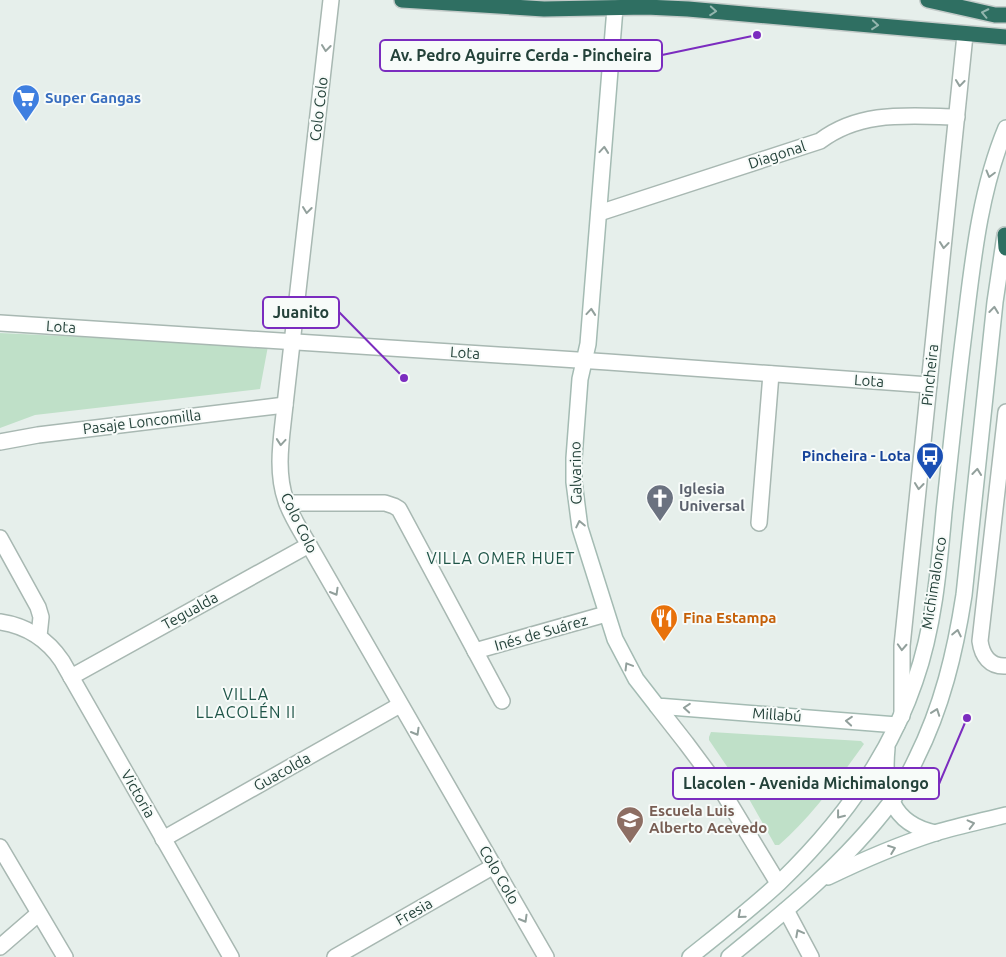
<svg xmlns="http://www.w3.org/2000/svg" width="1006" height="957" font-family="Ubuntu,sans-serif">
<rect width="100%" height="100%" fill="#e6efeb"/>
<!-- green -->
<g fill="#bfe0c8">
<polygon points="0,333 268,346 260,389 35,415 0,428"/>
<path d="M711,732L861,741L864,744C838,780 812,816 779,845H775L749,799L709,740V737Z"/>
</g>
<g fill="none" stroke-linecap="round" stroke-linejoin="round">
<!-- street casing -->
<g stroke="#a8b8b2" stroke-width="18">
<g id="street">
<path d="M331,0L285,405C282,436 275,470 286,501C291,516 301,531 309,545L546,957"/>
<path d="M599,213L820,141C861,110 909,116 957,117"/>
<polyline points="0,323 608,362 929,385"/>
<path d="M1006,412L980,641C982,656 990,667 1006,666"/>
<polyline points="0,442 38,435 285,405"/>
<polyline points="287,503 385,503 394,506 399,509 502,701"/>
<polyline points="759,523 771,374"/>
<polyline points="0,538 38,607 41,617 39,636"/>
<path d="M0,622C27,626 47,639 62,661L231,957"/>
<polyline points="475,651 606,614"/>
<polyline points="71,677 309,545"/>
<polyline points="657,706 686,743 724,794 778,883"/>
<polyline points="902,716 902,646 965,35"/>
<polyline points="163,839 400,705"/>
<polyline points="0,847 65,957"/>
<polyline points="786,910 811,957"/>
<polyline points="0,947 38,914"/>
<polyline points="335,957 494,866"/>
</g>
</g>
<!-- secondary casing -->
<g stroke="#a4bbb3" stroke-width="18">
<g id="secondary">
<polyline points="615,8 588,344 580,379 574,458 574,482 580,528 615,639 636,679 657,706 897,725"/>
<path d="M887,748C883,790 890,824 936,833"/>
<path d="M828,877C863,860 898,845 935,833C958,826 982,821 1006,815"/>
<path d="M690,957C720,933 751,909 779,883C838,826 889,758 915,681C934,627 939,568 944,512C950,455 956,398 963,341C972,270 978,195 1006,128"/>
<path d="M729,957C787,910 846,862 891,802C901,789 909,774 916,759C942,707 955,653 964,595L995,302L1005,235"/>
</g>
</g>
<!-- highway casing -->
<g stroke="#c2cac8" stroke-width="18">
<g id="highway">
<polyline points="402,0 544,9 646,7 688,9 1006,37"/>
<polyline points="928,0 995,15 1006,15"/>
<polyline points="1005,235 1006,248"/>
</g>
</g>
<!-- street -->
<use href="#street" stroke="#fff" stroke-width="15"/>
<!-- secondary -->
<use href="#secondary" stroke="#fff" stroke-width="15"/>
<!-- highway -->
<use href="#highway" stroke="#2f6f62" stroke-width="15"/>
</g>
<!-- one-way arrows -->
<defs><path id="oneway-chevron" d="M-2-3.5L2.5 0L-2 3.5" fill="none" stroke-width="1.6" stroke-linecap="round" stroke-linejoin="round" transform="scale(1.25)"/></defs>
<g stroke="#93b5ae">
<use href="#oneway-chevron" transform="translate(713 11) rotate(4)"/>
<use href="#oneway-chevron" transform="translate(985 13) rotate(-168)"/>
<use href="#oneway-chevron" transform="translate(875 25) rotate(5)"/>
</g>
<g stroke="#92a09c">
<use href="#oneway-chevron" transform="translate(326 48) rotate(97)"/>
<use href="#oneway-chevron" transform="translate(960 83) rotate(96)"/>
<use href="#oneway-chevron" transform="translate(604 150) rotate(-85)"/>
<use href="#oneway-chevron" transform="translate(990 174) rotate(105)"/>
<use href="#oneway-chevron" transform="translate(307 210) rotate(97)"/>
<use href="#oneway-chevron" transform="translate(944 245) rotate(96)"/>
<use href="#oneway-chevron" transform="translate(994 310) rotate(-84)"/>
<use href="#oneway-chevron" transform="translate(591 312) rotate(-85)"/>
<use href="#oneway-chevron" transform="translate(281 442) rotate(95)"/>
<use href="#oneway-chevron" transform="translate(977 472) rotate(-84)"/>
<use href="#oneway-chevron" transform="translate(919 486) rotate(96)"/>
<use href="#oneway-chevron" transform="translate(580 524) rotate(-102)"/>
<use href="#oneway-chevron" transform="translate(335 592) rotate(60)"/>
<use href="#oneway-chevron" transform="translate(957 633) rotate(-78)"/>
<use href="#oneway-chevron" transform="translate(902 647) rotate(93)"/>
<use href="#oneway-chevron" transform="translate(628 666) rotate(-121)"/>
<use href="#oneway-chevron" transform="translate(687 708) rotate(-176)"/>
<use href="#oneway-chevron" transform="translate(936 712) rotate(-70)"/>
<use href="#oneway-chevron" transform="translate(849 721) rotate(-175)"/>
<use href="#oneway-chevron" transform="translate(416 732) rotate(60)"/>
<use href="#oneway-chevron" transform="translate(840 815) rotate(128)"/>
<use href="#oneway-chevron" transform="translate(971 824) rotate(-14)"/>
<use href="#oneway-chevron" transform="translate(892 849) rotate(-21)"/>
<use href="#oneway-chevron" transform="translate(741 915) rotate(139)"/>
<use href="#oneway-chevron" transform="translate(524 919) rotate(60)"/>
<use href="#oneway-chevron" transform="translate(799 933) rotate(-118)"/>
</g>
<!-- icons -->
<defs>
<g id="supermarket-pin" transform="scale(1.4375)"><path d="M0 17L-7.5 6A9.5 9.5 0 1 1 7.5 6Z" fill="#3f7fe0" stroke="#f7fbf9"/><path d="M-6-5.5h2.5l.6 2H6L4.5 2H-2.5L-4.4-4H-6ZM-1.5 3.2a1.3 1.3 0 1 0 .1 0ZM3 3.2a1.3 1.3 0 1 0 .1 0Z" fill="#fff"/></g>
<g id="bus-pin" transform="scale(1.4375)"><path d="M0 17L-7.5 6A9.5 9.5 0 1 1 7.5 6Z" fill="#1a4fb4" stroke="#f7fbf9"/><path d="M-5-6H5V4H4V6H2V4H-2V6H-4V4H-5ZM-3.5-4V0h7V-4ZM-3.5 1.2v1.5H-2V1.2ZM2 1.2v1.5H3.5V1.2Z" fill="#fff"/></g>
<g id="church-pin" transform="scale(1.4375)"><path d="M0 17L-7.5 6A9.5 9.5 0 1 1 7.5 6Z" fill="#6b7280" stroke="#f7fbf9"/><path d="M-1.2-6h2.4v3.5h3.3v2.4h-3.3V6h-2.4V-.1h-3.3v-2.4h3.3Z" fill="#fff"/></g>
<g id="restaurant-pin" transform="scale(1.4375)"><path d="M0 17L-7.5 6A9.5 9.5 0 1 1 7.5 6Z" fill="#e8710a" stroke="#f7fbf9"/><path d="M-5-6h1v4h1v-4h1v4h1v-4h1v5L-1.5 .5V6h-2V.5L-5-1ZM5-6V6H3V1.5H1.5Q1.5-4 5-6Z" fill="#fff"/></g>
<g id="school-pin" transform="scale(1.4375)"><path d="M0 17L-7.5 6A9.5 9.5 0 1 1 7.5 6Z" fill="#8d6e63" stroke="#f7fbf9"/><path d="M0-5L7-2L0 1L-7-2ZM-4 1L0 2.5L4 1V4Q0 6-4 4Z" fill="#fff"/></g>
</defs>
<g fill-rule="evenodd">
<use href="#supermarket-pin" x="26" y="98"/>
<use href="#bus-pin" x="930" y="456"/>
<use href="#church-pin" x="660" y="498"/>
<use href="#restaurant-pin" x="664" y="618"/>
<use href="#school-pin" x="630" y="820"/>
</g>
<g text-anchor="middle" stroke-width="4" stroke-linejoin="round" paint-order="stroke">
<!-- shop labels -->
<g font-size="15" font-weight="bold" fill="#366cbe" stroke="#f7fbf9" text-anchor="start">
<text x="45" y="103">Super Gangas</text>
</g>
<!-- street labels -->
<g font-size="15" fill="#24423a" stroke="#f7fbf9">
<text transform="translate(319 109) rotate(-83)" y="5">Colo Colo</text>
<text transform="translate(777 155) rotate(-18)" y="5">Diagonal</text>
<text transform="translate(61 327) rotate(4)" y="5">Lota</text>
<text transform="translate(465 353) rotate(4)" y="5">Lota</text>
<text transform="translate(930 375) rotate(-84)" y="5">Pincheira</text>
<text transform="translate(869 381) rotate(4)" y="5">Lota</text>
<text transform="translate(142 422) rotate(-7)" y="5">Pasaje Loncomilla</text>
<text transform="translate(576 473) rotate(-91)" y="5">Galvarino</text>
<text transform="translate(299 523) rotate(64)" y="5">Colo Colo</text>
<text transform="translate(934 583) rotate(-81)" y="5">Michimalonco</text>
<text transform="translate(190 611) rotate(-29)" y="5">Tegualda</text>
<text transform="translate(541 633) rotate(-16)" y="5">Inés de Suárez</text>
<text transform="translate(777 715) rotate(4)" y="5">Millabú</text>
<text transform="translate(282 772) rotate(-29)" y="5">Guacolda</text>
<text transform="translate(138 794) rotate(60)" y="5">Victoria</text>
<text transform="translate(499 875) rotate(60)" y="5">Colo Colo</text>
<text transform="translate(414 912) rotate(-30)" y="5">Fresia</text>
</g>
<!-- transit labels -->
<g font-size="15" font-weight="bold" fill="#164399" stroke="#f7fbf9" text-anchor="end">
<text x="911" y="461">Pincheira - Lota</text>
</g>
<!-- worship labels -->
<g font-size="15" font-weight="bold" fill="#5b616d" stroke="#f7fbf9" text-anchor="start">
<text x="679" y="494">Iglesia<tspan x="679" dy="17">Universal</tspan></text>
</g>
<!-- food labels -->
<g font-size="15" font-weight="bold" fill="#c56008" stroke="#f7fbf9" text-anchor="start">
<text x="683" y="623">Fina Estampa</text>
</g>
<!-- education labels -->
<g font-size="15" font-weight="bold" fill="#785e54" stroke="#f7fbf9" text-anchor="start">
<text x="649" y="816">Escuela Luis<tspan x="649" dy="17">Alberto Acevedo</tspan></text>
</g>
<!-- neighbourhood labels -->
<g font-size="16" letter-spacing="1" fill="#1f5548" stroke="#f7fbf9">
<text x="501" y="564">VILLA OMER HUET</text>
<text x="246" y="700">VILLA<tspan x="246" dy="18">LLACOLÉN II</tspan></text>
</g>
</g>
<!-- callouts -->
<path fill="none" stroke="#7b2cbf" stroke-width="2" d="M757 35L662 55M404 378L339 312M967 718L939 784"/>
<g fill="#7b2cbf" stroke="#f7fbf9" stroke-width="2">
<circle cx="757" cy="35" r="5"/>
<circle cx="404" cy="378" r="5"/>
<circle cx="967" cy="718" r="5"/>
</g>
<g fill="#f7fbf9" stroke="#7b2cbf" stroke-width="2">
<rect x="380" y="40" width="282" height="31" rx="5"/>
<rect x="263" y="297" width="76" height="31" rx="5"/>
<rect x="673" y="768" width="266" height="31" rx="5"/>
</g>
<g font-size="16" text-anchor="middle" font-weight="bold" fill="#24423a">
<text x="521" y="61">Av. Pedro Aguirre Cerda - Pincheira</text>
<text x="301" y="318">Juanito</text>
<text x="806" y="789">Llacolen - Avenida Michimalongo</text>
</g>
</svg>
